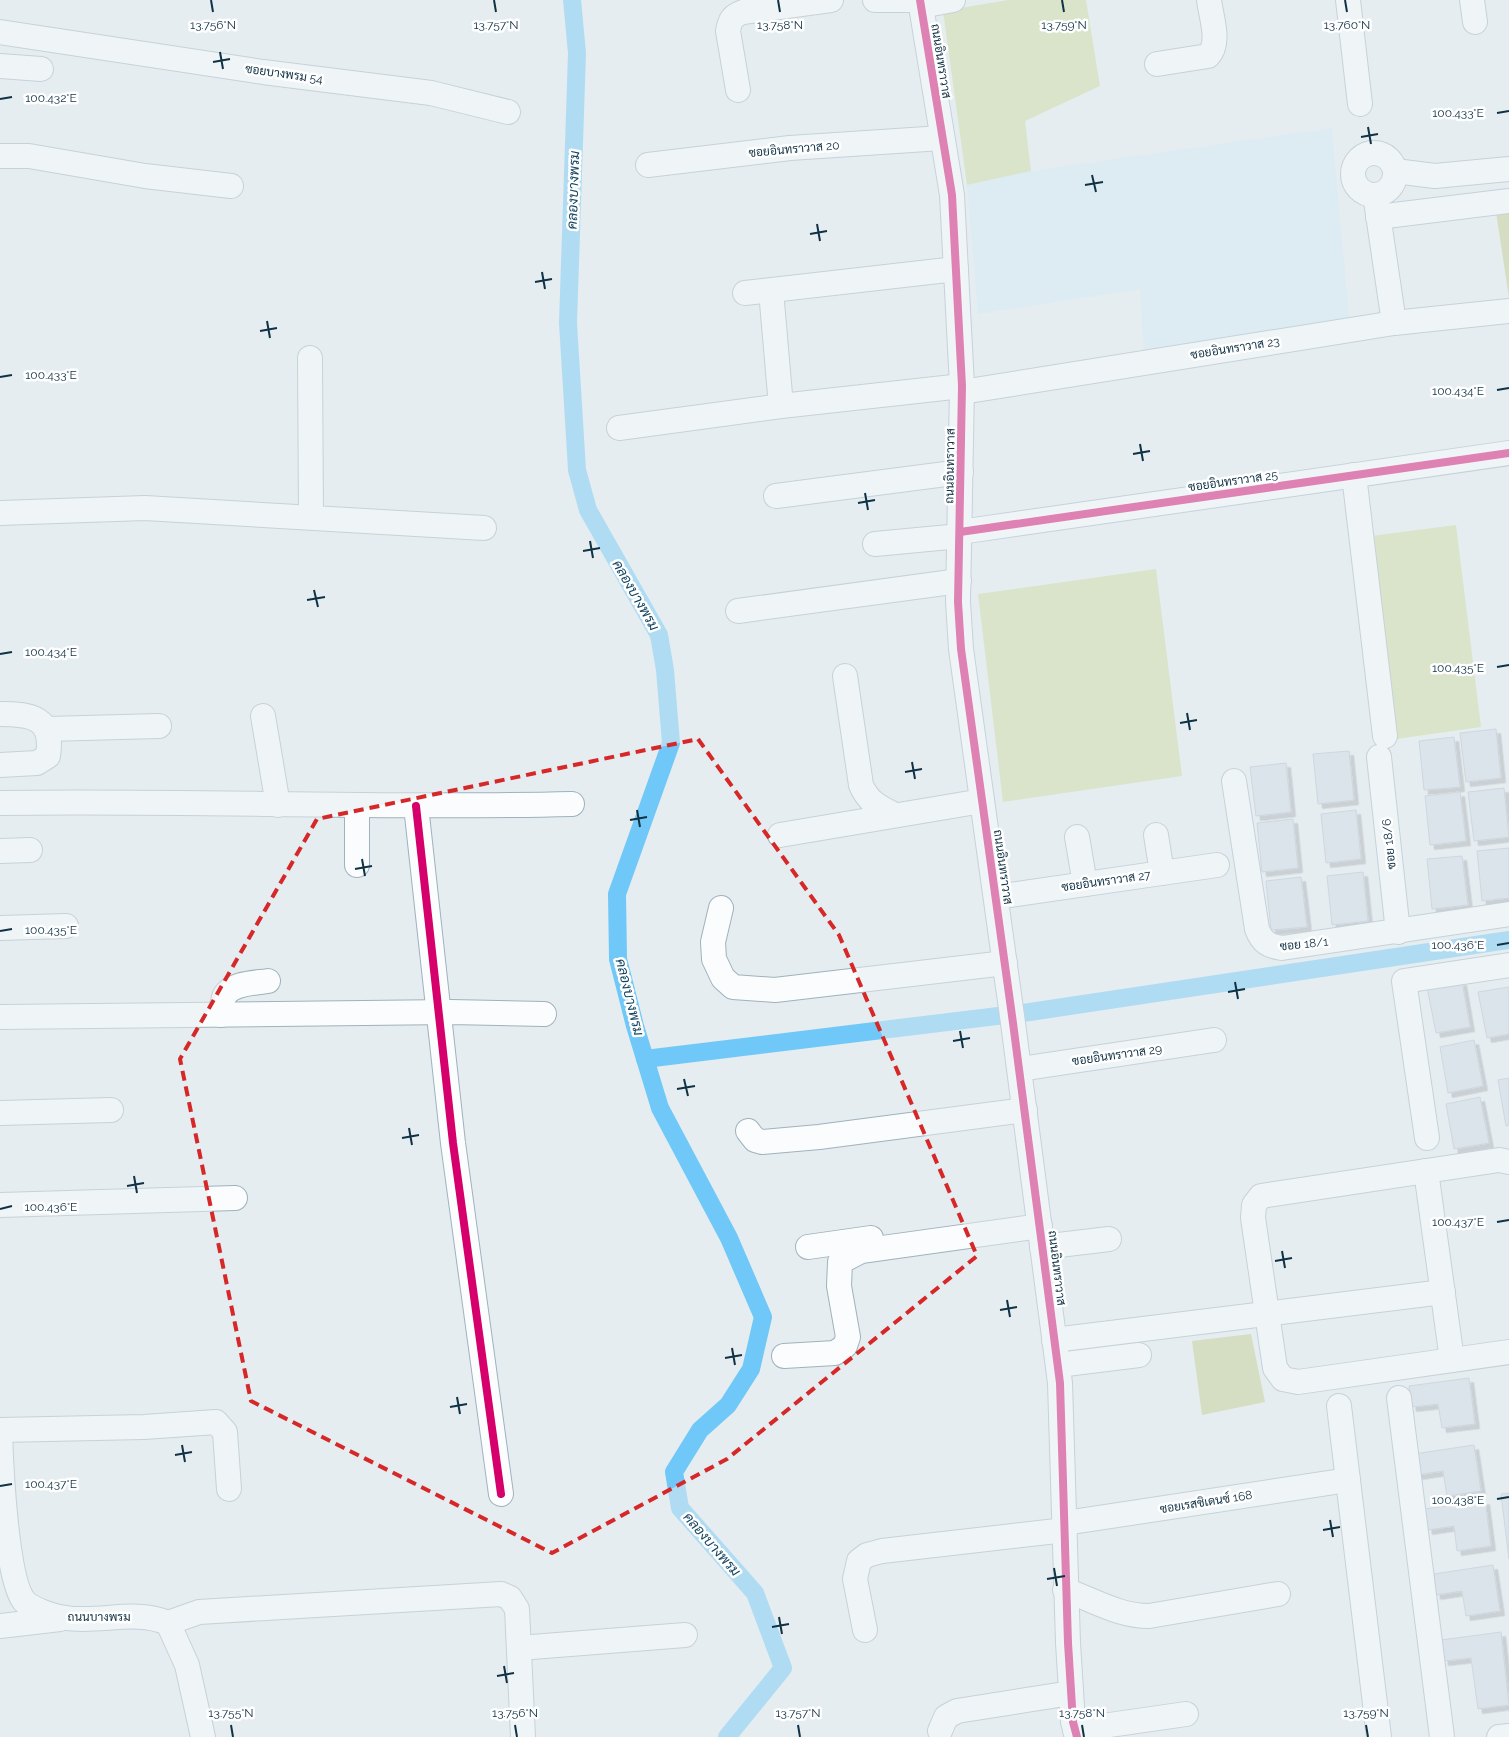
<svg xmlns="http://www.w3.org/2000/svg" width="1509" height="1737" font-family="Raleway,Sarabun,sans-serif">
<defs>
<filter id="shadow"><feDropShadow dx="4.5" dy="4.5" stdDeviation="0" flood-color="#0004"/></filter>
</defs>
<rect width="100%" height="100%" fill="#e5edf1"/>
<!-- built -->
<polygon fill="#d2e8f6" points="1332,128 1349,319 1144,355 1140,289 978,314 967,185 1031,171"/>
<!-- green -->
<g fill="#cdd99c">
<polygon points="1008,0 1086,0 1100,86 1025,121 1031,171 967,185 943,11"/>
<polygon points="1456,525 1481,727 1396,739 1371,536"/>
<polygon points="1156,569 1182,776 1003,802 978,594"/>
</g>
<!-- forest -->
<g fill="#c0cc8d">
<polygon points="1509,211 1509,298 1496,212"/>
<polygon points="1251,1334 1265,1402 1202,1415 1192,1341"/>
</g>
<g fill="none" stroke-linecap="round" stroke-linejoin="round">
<!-- canal -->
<g stroke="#6fc8f7" stroke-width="18">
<polyline points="572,0 577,53 568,323 577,470 588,510 659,635 665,670 671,743 617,894 618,959 635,1026 660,1108 729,1238 763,1317 751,1369 728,1405 700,1430 674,1472 680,1508 755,1593 783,1668 727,1737"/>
<polyline points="645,1059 1030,1012 1509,940"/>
</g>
</g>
<!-- building -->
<g fill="#ced9e4" stroke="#b0bdca" filter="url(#shadow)">
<polygon points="1496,729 1501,778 1466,782 1460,733"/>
<polygon points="1454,737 1460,787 1424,790 1419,741"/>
<polygon points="1349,751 1354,800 1318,804 1313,754"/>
<polygon points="1286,763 1291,812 1256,816 1250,767"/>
<polygon points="1504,788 1509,837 1474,841 1468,792"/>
<polygon points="1460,792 1466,841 1430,845 1425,796"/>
<polygon points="1356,810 1361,859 1326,863 1321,814"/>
<polygon points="1293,819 1298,868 1262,872 1257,823"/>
<polygon points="1509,848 1509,898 1482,901 1477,851"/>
<polygon points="1462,856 1468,905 1432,909 1427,859"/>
<polygon points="1363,872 1368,921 1332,925 1327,876"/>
<polygon points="1301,877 1307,927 1271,930 1266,881"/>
<polygon points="1462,981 1470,1027 1436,1033 1427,987"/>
<polygon points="1509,987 1509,1034 1487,1038 1478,992"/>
<polygon points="1474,1040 1483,1086 1448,1093 1440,1047"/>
<polygon points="1509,1078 1509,1125 1506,1126 1498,1080"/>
<polygon points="1480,1097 1489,1143 1454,1149 1446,1104"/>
<polygon points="1469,1378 1475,1424 1442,1428 1438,1404 1412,1407 1409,1386"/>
<polygon points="1474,1445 1481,1491 1447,1496 1443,1471 1417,1475 1414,1454"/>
<polygon points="1509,1493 1509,1559 1501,1494"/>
<polygon points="1485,1500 1491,1546 1457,1551 1454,1526 1428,1530 1425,1509"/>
<polygon points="1493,1565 1500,1611 1466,1616 1462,1591 1436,1595 1434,1574"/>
<polygon points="1501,1632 1509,1705 1478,1709 1471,1658 1444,1661 1441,1640"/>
</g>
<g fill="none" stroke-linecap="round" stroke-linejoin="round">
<!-- minor casing -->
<g stroke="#9fb2bd" stroke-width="26">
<g id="minor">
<polyline points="875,0 919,0"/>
<polyline points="920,0 952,195 962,386 958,602 961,649 1013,1023 1060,1383 1068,1643 1073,1722 1077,1737"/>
<polyline points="1348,0 1360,104"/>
<polyline points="1472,0 1475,22"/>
<polyline points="921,6 953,0"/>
<polyline points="0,32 263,72 431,93 508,112"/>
<path d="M1157,64L1208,56C1221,43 1211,17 1209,0"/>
<polyline points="0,66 41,69"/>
<path d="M738,90L728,31C730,20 732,16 743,12L831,0"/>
<circle cx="1374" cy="174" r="21"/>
<polyline points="0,156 29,156 145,176 231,186"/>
<polyline points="648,165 790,148 942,138"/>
<polyline points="1395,171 1435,176 1509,169"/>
<polyline points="1376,201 1394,323"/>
<polyline points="1378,217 1509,201"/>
<polyline points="771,291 781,406"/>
<polyline points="745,293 956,269"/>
<polyline points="310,358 311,516"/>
<polyline points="962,392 1394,323 1509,311"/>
<polyline points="619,428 781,406 962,386"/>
<polyline points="1354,475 1385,736"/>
<polyline points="776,496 961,472"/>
<polyline points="0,513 145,508 484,528"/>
<polyline points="960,532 1509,453"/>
<polyline points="875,544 960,536"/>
<polyline points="738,611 959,581"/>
<path d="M845,676L861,785C868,802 879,807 895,815"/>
<path d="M0,714C32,714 54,718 48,756L37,763L0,765"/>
<polyline points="263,716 278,805"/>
<polyline points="47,729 159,726"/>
<polyline points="1379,757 1398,932"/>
<path d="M1234,781L1257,929C1262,942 1268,946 1282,948L1509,914"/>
<path d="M0,803C191,800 381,809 572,804"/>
<polyline points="416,806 453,1143 501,1494"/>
<polyline points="780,835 982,801"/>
<polyline points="1156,835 1162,873"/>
<polyline points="1077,837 1085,884"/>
<polyline points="0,851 30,850"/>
<polyline points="357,865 357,805"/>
<polyline points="996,897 1217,865"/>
<polyline points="721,908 713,942 714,959 723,978 733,987 775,990 1005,963"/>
<polyline points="0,928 66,926"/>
<path d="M221,1015C222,1010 222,1000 225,995C233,983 255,983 268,981"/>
<polyline points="0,1017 451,1012 544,1014"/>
<polyline points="1020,1069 1214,1040"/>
<polyline points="0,1113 111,1110"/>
<polyline points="748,1131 755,1140 762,1142 819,1137 1025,1110"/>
<polyline points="1427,1138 1404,981 1509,965"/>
<polyline points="1509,1162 1499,1160 1261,1196 1254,1205 1253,1218 1275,1368 1283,1379 1298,1382 1509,1352"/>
<polyline points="1426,1171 1452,1360"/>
<polyline points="0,1205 235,1198"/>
<polyline points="808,1247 871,1238"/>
<polyline points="1042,1247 1109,1239"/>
<polyline points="1054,1340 1443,1292"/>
<polyline points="784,1356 835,1353 845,1346 848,1337 839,1286 840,1262 861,1251 1040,1226"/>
<polyline points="1058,1365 1139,1355"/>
<polyline points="1399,1398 1442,1737"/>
<polyline points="1339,1406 1379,1737"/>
<polyline points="0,1430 144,1427 216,1422 225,1432 229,1489"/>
<path d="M0,1431C1,1465 6,1578 24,1601C31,1609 55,1617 66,1618C100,1623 136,1609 168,1623L187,1665L203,1737"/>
<polyline points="1065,1523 1348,1480"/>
<path d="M1065,1590C1094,1600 1118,1616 1149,1616L1278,1594"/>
<polyline points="168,1623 199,1612 501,1594 510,1598 517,1609 523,1737"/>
<polyline points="0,1626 60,1619"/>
<polyline points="865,1630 855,1579 859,1561 867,1555 882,1551 1065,1530"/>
<polyline points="519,1648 685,1635"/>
<polyline points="1075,1730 1186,1714"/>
<polyline points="940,1731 946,1717 957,1711 1071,1693"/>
<polyline points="1499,1737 1509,1736"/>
</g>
</g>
<!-- minor -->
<use href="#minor" stroke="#fbfcfd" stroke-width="24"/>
<!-- cycleway casing -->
<g stroke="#fff" stroke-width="11">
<g id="cycleway">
<polyline points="920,0 952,195 962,386 958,602 961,649 1013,1023 1060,1383 1068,1643 1073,1722 1077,1737"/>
<polyline points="960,532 1509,453"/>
<polyline points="416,806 453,1143 501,1494"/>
</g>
</g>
<!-- cycleway -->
<use href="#cycleway" stroke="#d6006c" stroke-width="8"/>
</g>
<!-- marked area -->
<path d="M0 0H1509V1737H0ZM698,739L839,935L977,1256L727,1459L552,1553L251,1401L180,1059L317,819Z" fill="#e5edf1" fill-opacity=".55" fill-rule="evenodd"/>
<path fill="none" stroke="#d62828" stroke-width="4" stroke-dasharray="10 6" stroke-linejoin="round" d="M698,739L839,935L977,1256L727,1459L552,1553L251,1401L180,1059L317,819Z"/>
<!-- ticks -->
<path fill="none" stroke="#103245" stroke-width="2" d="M211,0L213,12M494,0L496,12M778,0L780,12M1062,0L1064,12M1345,0L1347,12M220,52L223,69M213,62L230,59M0,99L12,97M1497,113L1509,111M1368,127L1371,144M1361,137L1378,134M1092,175L1096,192M1085,185L1103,182M817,224L820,241M810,234L827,231M542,272L545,289M535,282L552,279M267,321L270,338M260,331L277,328M0,377L12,375M1497,390L1509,388M1140,444L1143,461M1133,454L1150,451M865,493L868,510M858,503L875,500M590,541L593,558M583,551L600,548M314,590L318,607M307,600L325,597M0,654L12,652M1497,667L1509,665M1187,713L1190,730M1180,723L1197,720M912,762L915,779M905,772L922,769M637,810L640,827M630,820L647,817M362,859L365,876M355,869L372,866M0,931L12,929M1497,945L1509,943M1235,982L1238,999M1228,992L1245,989M960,1031L963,1048M953,1041L970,1038M684,1079L688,1096M677,1089L695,1086M409,1128L412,1145M402,1138L419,1135M134,1176L137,1193M127,1186L144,1183M0,1209L12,1206M1497,1222L1509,1220M1282,1251L1285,1268M1275,1261L1292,1258M1007,1300L1010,1317M1000,1310L1017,1307M732,1348L735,1365M725,1358L742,1355M457,1397L460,1414M450,1407L467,1404M182,1445L185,1462M175,1455L192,1452M0,1486L12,1484M1497,1499L1509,1497M1330,1520L1333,1537M1323,1530L1340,1527M1054,1568L1057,1586M1047,1579L1065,1576M779,1617L782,1634M772,1627L789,1624M504,1666L507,1683M497,1676L514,1673M231,1725L233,1737M515,1725L517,1737M798,1725L800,1737M1082,1725L1084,1737M1366,1725L1368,1737"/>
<g text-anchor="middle" stroke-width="5" stroke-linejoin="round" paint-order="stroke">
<!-- street labels -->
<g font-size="12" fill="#103245" stroke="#fff">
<text transform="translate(941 61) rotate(81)" y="4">ถนนอินทราวาส</text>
<text transform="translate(284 74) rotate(8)" y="4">ซอยบางพรม 54</text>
<text transform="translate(794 149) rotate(-5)" y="4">ซอยอินทราวาส 20</text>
<text transform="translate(1235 348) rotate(-9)" y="4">ซอยอินทราวาส 23</text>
<text transform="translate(950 466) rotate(-89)" y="4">ถนนอินทราวาส</text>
<text transform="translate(1233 481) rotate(-8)" y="4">ซอยอินทราวาส 25</text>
<text transform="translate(1389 844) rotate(-96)" y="4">ซอย 18/6</text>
<text transform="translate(1003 867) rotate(82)" y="4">ถนนอินทราวาส</text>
<text transform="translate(1106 881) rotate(-8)" y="4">ซอยอินทราวาส 27</text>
<text transform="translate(1304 944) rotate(-6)" y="4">ซอย 18/1</text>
<text transform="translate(1117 1055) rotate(-8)" y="4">ซอยอินทราวาส 29</text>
<text transform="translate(1057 1268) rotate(83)" y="4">ถนนอินทราวาส</text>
<text transform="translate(1206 1502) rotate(-9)" y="4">ซอยเรสซิเดนซ์ 168</text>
<text x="99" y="1621">ถนนบางพรม</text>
</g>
<!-- water labels -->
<g font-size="14" font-style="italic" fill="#154660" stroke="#fff">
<text transform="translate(573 190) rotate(-88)" y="5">คลองบางพรม</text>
<text transform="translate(636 595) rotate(60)" y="5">คลองบางพรม</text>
<text transform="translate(630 997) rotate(76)" y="5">คลองบางพรม</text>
<text transform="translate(712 1544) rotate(49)" y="5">คลองบางพรม</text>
</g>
</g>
<g font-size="12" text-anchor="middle" fill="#103245" stroke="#fff" stroke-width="5" stroke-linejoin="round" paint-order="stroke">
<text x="213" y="29">13.756°N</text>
<text x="496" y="29">13.757°N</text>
<text x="780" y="29">13.758°N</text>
<text x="1064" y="29">13.759°N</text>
<text x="1347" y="29">13.760°N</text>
<text x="51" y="102">100.432°E</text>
<text x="1458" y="117">100.433°E</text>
<text x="51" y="379">100.433°E</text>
<text x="1458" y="395">100.434°E</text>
<text x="51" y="656">100.434°E</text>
<text x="1458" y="672">100.435°E</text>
<text x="51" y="934">100.435°E</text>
<text x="1458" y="949">100.436°E</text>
<text x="51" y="1211">100.436°E</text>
<text x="1458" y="1226">100.437°E</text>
<text x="51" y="1488">100.437°E</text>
<text x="1458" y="1504">100.438°E</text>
<text x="231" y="1717">13.755°N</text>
<text x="515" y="1717">13.756°N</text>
<text x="798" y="1717">13.757°N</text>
<text x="1082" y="1717">13.758°N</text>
<text x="1366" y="1717">13.759°N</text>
</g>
</svg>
